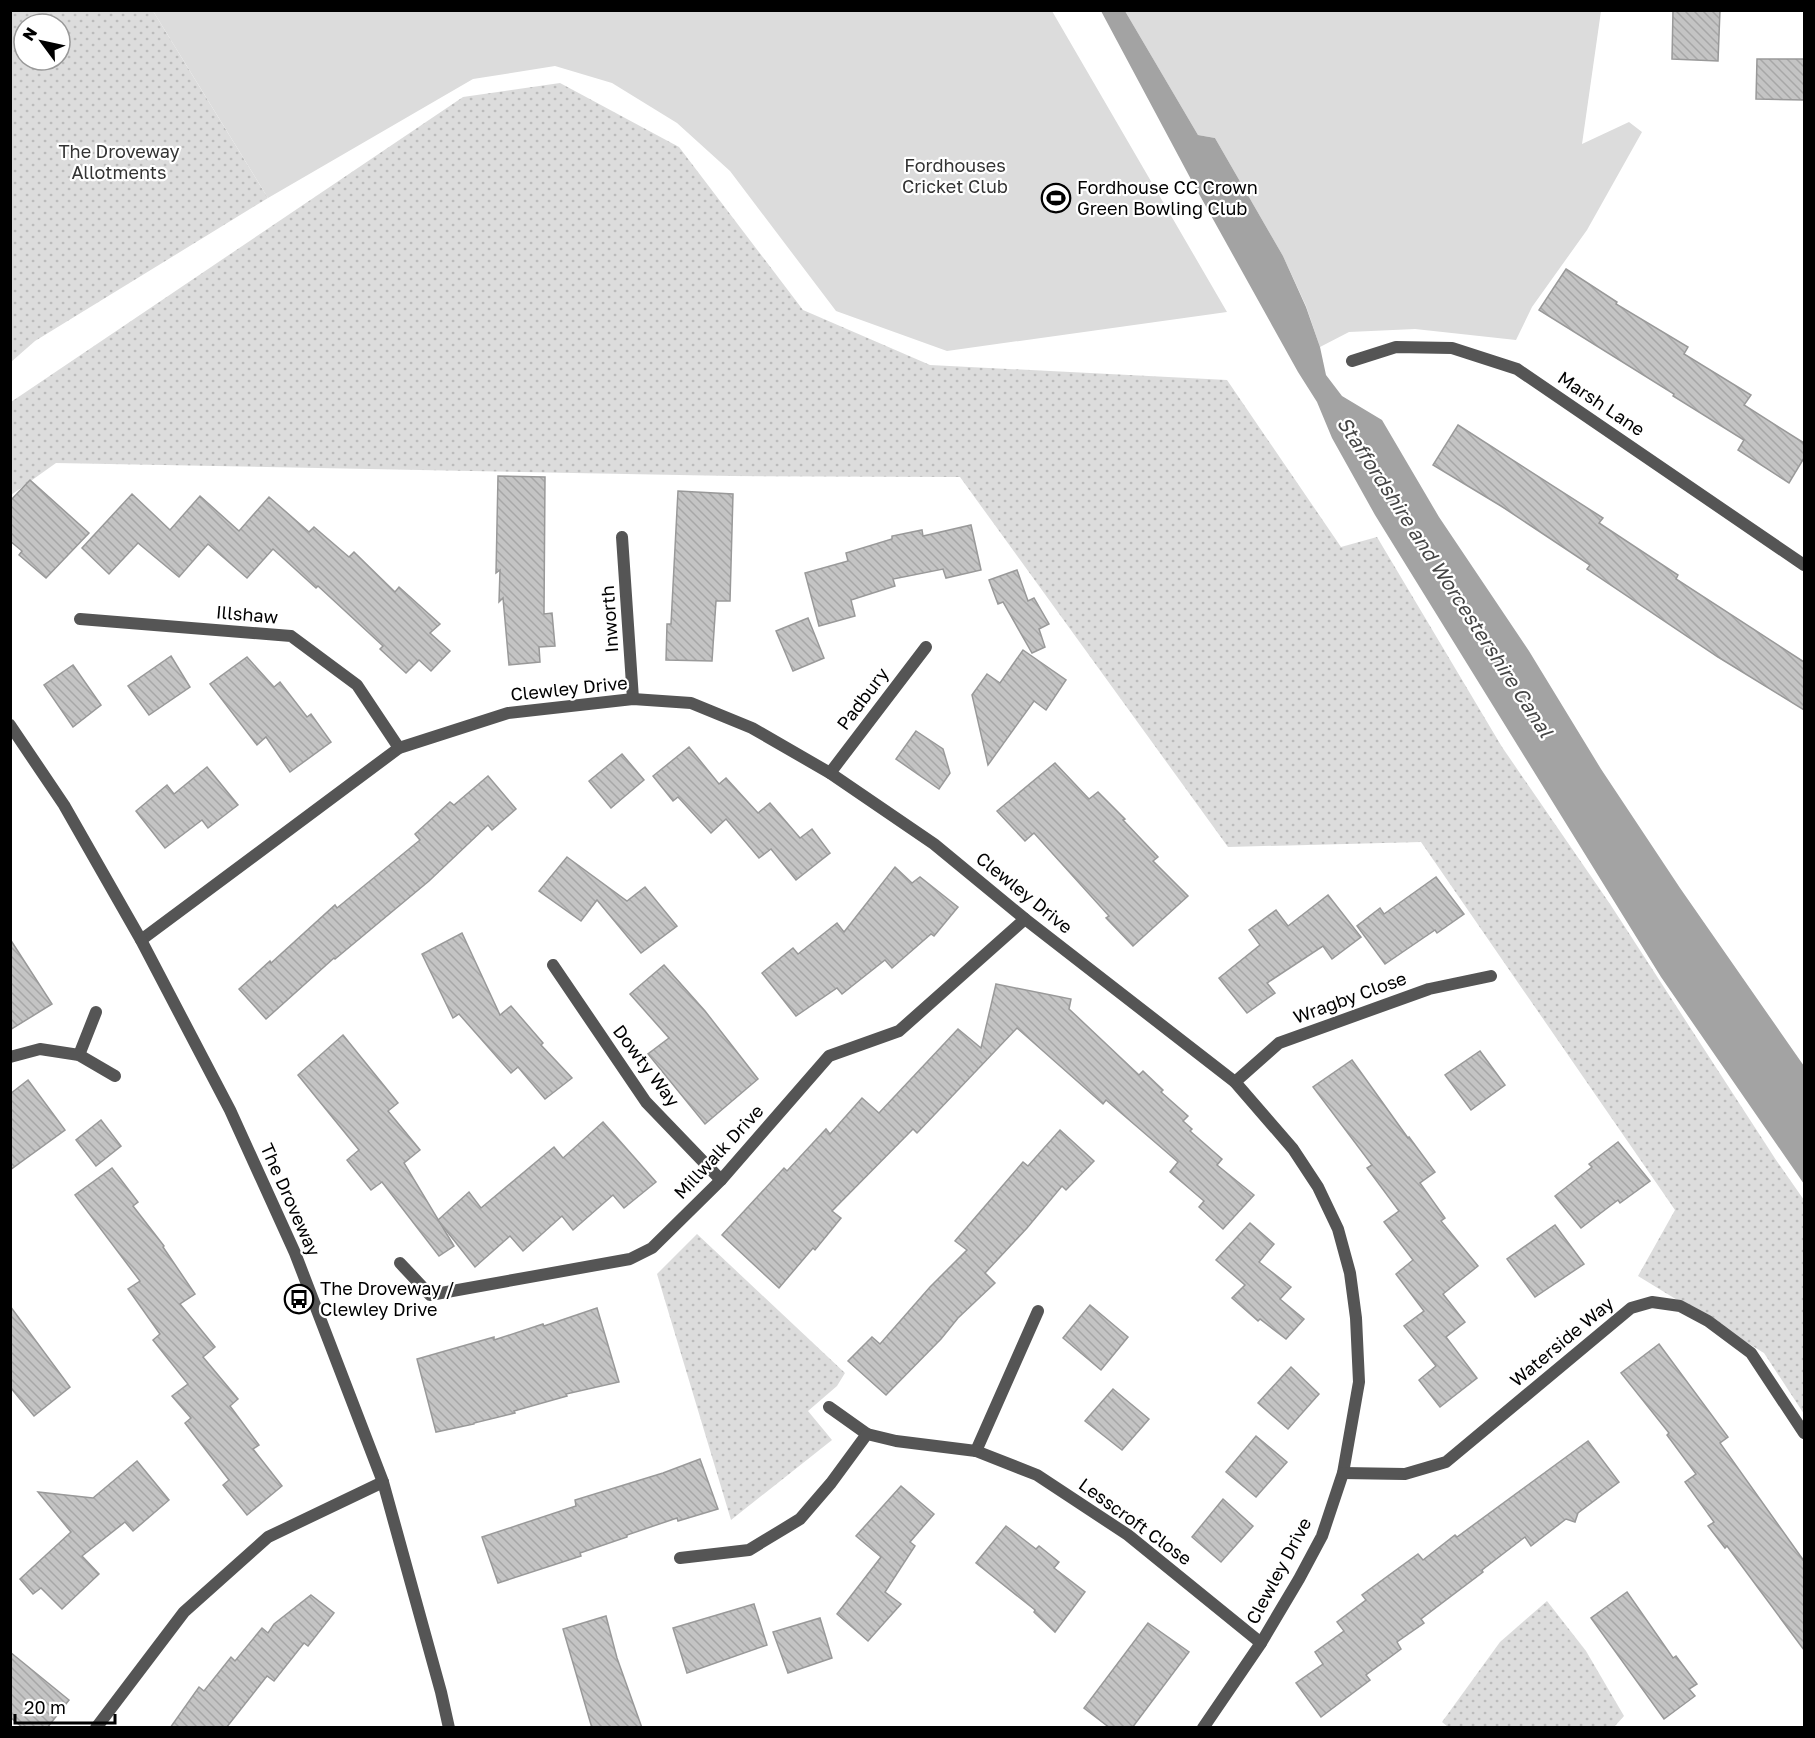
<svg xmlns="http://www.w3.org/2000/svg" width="1815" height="1738" font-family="'Golos Text',sans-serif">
<defs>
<pattern id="grass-dots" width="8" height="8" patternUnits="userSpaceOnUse" patternTransform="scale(1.5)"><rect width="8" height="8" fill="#dcdcdc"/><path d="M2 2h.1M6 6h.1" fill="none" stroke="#bbb" stroke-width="1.8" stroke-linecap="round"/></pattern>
<pattern id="building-back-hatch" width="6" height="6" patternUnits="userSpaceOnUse" patternTransform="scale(1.5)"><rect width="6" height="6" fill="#c4c4c4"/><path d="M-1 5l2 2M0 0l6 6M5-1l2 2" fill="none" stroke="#a7a7a7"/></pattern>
</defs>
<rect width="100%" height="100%" fill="#fff"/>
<!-- grass -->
<g fill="url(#grass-dots)" fill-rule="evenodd">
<path d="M11,11H153L268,198L35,341L11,362ZM24,24H60V60H24Z"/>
<polygon points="560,83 679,147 803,310 930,365 1227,380 1341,547 1377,537 1502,747 1610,904 1776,1160 1804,1200 1804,1414 1764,1353 1638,1276 1675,1210 1421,842 1228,847 960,477 732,476 56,463 11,495 11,402 463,97"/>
<polygon points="697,1234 845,1373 837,1386 808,1411 832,1440 731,1520 657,1274"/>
<polygon points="1547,1601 1586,1651 1624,1716 1614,1727 1448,1727 1442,1722 1500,1642"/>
</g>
<!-- park -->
<g fill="#dcdcdc">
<polygon points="153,11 1052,11 1227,312 947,351 836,311 730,171 677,123 612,83 555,66 473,79 268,198"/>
<polygon points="1125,11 1601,11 1582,144 1629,122 1642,132 1587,230 1532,307 1516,340 1415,329 1349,332 1320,347 1306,306 1283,256 1215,138 1198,135"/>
</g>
<!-- water -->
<polygon fill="#a3a3a3" points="1101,11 1125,11 1198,135 1215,138 1283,256 1306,307 1320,347 1326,375 1342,396 1382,420 1439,517 1529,651 1601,769 1680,888 1804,1066 1804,1184 1661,977 1375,515 1332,438 1317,402 1298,372 1194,185"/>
<!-- building -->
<g fill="url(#building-back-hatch)" stroke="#999" stroke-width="1.5">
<polygon points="1673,10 1720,10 1718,61 1672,59"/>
<polygon points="1757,59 1804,59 1804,100 1756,99"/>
<polygon points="1566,269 1617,302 1616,304 1688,347 1684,354 1751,395 1744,405 1804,443 1804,458 1789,483 1738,450 1744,440 1673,396 1674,394 1539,310"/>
<polygon points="1458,425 1603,518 1599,523 1678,575 1676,579 1804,662 1804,710 1718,657 1587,569 1590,565 1501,506 1433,465"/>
<polygon points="498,476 545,477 544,614 552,613 555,646 539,647 540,662 509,665 503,598 499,602 500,570 496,573"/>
<polygon points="30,480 89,533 46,578 19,555 22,551 10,541 10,501"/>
<polygon points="678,491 733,494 730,601 716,601 712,661 666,660 667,624 671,624"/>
<polygon points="132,494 170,530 200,496 239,531 269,497 309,532 314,527 349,557 354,552 395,592 399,587 440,624 430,633 450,651 431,671 419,660 406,673 380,649 383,646 318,586 316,588 273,549 247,578 208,544 179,577 138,543 109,574 82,548"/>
<polygon points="971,525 981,570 946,578 943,569 893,579 895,586 851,600 855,616 819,626 805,573 848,561 846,553 892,539 892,536 922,530 923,536"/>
<polygon points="1017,570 1028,601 1034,598 1049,624 1039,629 1045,647 1032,653 1003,602 998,604 989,580"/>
<polygon points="808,618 824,658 793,671 776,631"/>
<polygon points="1023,650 1066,680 1046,710 1034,701 988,765 972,695 987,674 1000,683"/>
<polygon points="171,656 190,687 149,715 128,686"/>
<polygon points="247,657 274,687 280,682 307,717 311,714 331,742 290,772 266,737 257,745 210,684"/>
<polygon points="73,665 101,705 73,727 44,685"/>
<polygon points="916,731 943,749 950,773 939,789 896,759"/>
<polygon points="689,747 719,784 726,778 758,813 770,803 800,838 812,829 830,853 796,880 771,849 759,858 726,819 711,833 678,797 673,801 653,776"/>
<polygon points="622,754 644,780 611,808 589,781"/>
<polygon points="1055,763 1089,799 1098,792 1125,819 1123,820 1158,857 1153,861 1188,896 1133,946 1106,918 1109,916 1034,833 1025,841 997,811"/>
<polygon points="207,767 238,805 208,828 202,820 165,848 136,811 167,785 174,794"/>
<polygon points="488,776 516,809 492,830 488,825 429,881 335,959 334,958 266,1019 239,989 270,961 271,963 335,905 337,908 420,840 415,834 450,802 454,805"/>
<polygon points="567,857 627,901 645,887 677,926 641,953 597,900 581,921 539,891"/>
<polygon points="895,867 912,883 920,877 958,907 934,936 931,934 892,968 885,960 842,994 837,988 796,1016 762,973 793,948 798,954 837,923 844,932"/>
<polygon points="1436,877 1464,914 1437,933 1435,930 1385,964 1357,926 1380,908 1384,914"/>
<polygon points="1328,895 1361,937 1332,959 1323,946 1267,983 1275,993 1247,1013 1219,978 1260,945 1249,930 1276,910 1288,926"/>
<polygon points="462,933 500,1015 511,1006 543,1043 541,1045 572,1078 545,1099 518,1067 511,1073 459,1014 453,1018 422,954"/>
<polygon points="10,939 52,1004 10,1030"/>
<polygon points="664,965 705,1011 758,1079 705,1124 648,1054 669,1038 630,994"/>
<polygon points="996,984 1071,999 1069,1009 1139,1075 1143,1071 1163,1090 1161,1092 1188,1116 1183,1121 1192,1129 1190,1131 1222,1159 1217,1165 1254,1195 1223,1229 1199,1207 1204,1201 1170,1172 1178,1162 1106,1100 1103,1104 1017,1028 917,1133 913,1129 832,1211 841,1218 815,1250 813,1248 779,1288 722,1235 784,1168 787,1171 826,1129 830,1134 862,1098 879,1113 958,1029 981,1048"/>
<polygon points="343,1035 398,1103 388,1111 420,1150 404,1163 454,1246 439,1256 382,1182 371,1190 347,1160 359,1150 298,1075"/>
<polygon points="1480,1051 1505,1085 1471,1110 1445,1075"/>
<polygon points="1352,1060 1408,1138 1409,1137 1435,1172 1420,1183 1445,1218 1441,1221 1478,1266 1443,1294 1465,1322 1446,1337 1477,1378 1440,1407 1419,1380 1436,1366 1404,1326 1424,1311 1396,1274 1413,1260 1384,1222 1399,1211 1367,1168 1372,1165 1313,1087"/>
<polygon points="28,1080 65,1130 10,1170 10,1094"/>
<polygon points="101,1120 121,1146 96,1166 76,1140"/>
<polygon points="603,1122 656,1182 624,1208 613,1195 573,1230 562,1216 523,1251 510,1236 475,1267 438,1220 469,1192 481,1208 554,1147 563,1158"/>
<polygon points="1060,1130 1094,1161 1066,1190 1062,1186 1027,1228 985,1273 995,1283 958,1318 941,1339 886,1395 848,1361 872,1337 880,1344 930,1287 967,1250 955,1241 1023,1162 1028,1166"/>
<polygon points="1618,1142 1650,1181 1620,1203 1618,1200 1581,1228 1555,1196 1592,1167 1589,1164"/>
<polygon points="112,1168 138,1202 133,1206 164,1246 163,1247 195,1294 180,1304 215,1347 203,1357 238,1399 230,1406 259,1445 253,1449 282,1486 247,1515 223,1485 229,1480 185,1423 191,1418 172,1396 188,1384 153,1340 160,1334 128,1289 140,1281 75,1195"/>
<polygon points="1250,1223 1274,1244 1259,1262 1291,1287 1280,1299 1304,1319 1286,1339 1260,1319 1258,1321 1232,1298 1245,1285 1216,1260"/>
<polygon points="1555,1225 1584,1264 1535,1297 1507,1259"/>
<polygon points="1090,1305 1128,1337 1101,1370 1063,1338"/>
<polygon points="10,1306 70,1387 34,1416 10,1387"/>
<polygon points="597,1308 619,1382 566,1394 567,1396 514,1411 515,1413 474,1423 474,1424 436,1432 417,1359 494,1337 494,1340 543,1324 544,1326"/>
<polygon points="1659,1344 1728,1437 1720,1443 1804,1561 1804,1650 1727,1546 1725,1548 1708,1526 1714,1522 1685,1482 1696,1474 1667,1435 1669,1433 1621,1373"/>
<polygon points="1291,1367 1319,1394 1288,1429 1258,1403"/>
<polygon points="1113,1389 1149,1419 1122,1450 1085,1421"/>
<polygon points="1256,1436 1287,1462 1256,1497 1226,1472"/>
<polygon points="1588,1441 1619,1482 1578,1513 1575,1522 1566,1519 1531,1546 1525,1537 1482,1570 1483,1572 1421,1619 1424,1623 1397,1642 1401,1649 1366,1675 1370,1680 1321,1717 1296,1683 1323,1664 1315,1652 1344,1631 1337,1622 1366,1600 1362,1595 1418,1554 1423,1560 1455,1535 1457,1537"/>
<polygon points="700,1459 718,1509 678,1521 677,1518 627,1535 627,1537 580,1553 581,1556 498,1583 482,1537 576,1506 575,1500 663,1473"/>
<polygon points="137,1461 169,1500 133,1531 125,1522 82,1556 99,1574 62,1609 41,1588 33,1594 20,1579 71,1532 38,1492 93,1498"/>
<polygon points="901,1486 934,1514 910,1542 915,1546 885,1592 901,1604 868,1641 837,1614 881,1557 856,1536"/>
<polygon points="1223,1499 1253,1526 1221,1562 1192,1537"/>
<polygon points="1006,1526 1036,1549 1039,1546 1059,1562 1054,1568 1085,1592 1055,1632 1034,1612 1035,1610 976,1563"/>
<polygon points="1627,1592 1673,1658 1676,1656 1697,1684 1689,1689 1695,1696 1664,1719 1591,1618"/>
<polygon points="311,1595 334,1613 308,1646 304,1643 274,1681 267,1676 226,1728 170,1728 199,1687 204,1691 231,1657 235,1661 262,1628 268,1633 274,1624"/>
<polygon points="754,1604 767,1645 687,1673 673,1628"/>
<polygon points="606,1616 617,1658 642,1728 592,1728 563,1629"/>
<polygon points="820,1618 832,1658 788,1673 773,1632"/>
<polygon points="1148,1623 1189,1652 1132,1728 1110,1728 1084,1708"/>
<polygon points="10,1652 69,1700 47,1728 23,1728 10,1717"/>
</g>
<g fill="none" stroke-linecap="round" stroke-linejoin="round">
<!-- minor -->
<g stroke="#555" stroke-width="12">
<polyline points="1352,361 1396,347 1452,348 1517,369 1804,565"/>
<polyline points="622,537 633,699"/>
<polyline points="80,619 291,636 357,685 399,748"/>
<polyline points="830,773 926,647"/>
<polyline points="141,940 399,748 508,713 633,699 691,703 752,728 830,773 934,844 1025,919 1235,1082 1293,1149 1318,1187 1338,1229 1350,1273 1356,1318 1359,1382 1343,1473 1322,1536 1299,1579 1261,1643 1203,1728"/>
<polyline points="553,965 646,1102 721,1180"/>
<polyline points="79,1055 96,1012"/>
<polyline points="10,1057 40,1049 79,1055 115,1076"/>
<polyline points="1235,1082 1279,1043 1429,989 1491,976"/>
<polyline points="400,1263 430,1295 630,1259 652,1248 721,1180 829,1056 899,1031 1025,919"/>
<polyline points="829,1407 867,1434"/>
<polyline points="976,1451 1038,1311"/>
<polyline points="1343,1473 1405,1474 1446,1462 1631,1308 1652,1302 1680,1306 1708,1321 1751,1353 1804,1433"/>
<polyline points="680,1558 749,1550 800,1519 831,1483 867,1434 896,1441 976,1451 1037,1475 1128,1535 1261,1643"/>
<polyline points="96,1728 184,1612 268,1537 383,1482"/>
</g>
<!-- tertiary -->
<polyline stroke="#555" stroke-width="12" points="10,725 64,805 141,940 230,1110 295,1253 383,1482 441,1692 449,1728"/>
</g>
<!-- icons -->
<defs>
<g id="stadium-ring" transform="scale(1.5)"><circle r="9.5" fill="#fff" stroke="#000" stroke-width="1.5"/><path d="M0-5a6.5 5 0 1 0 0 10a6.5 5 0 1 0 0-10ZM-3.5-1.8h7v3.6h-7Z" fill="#000"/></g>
<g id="bus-ring" transform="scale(1.5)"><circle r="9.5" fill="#fff" stroke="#000" stroke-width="1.5"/><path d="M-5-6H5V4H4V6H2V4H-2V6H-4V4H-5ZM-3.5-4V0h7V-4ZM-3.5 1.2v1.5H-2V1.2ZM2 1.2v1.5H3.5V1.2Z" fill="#000"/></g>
</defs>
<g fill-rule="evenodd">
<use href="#stadium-ring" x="1056" y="198"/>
<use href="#bus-ring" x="299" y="1299"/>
</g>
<g text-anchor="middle" stroke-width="4.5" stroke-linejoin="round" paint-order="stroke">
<!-- park labels -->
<g font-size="18" fill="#333" stroke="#fff">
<text x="119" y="158">The Droveway<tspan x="119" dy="21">Allotments</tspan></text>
<text x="955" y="172">Fordhouses<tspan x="955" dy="21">Cricket Club</tspan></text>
</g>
<!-- poi labels -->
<g font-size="18" fill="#000" stroke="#fff" text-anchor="start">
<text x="1077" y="194">Fordhouse CC Crown<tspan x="1077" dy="21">Green Bowling Club</tspan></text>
<text x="320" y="1295">The Droveway /<tspan x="320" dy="21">Clewley Drive</tspan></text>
</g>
<!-- street labels -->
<g font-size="18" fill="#000" stroke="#fff">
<text transform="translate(1601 404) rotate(34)" y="6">Marsh Lane</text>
<text transform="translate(247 615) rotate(5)" y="6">Illshaw</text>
<text transform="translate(610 619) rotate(-94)" y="6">Inworth</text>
<text transform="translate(569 689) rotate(-6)" y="6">Clewley Drive</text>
<text transform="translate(863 699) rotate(-53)" y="6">Padbury</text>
<text transform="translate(1024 893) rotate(39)" y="6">Clewley Drive</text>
<text transform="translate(1350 998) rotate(-20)" y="6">Wragby Close</text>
<text transform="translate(646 1066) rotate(53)" y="6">Dowty Way</text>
<text transform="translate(719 1152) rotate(-47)" y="6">Millwalk Drive</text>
<text transform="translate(290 1200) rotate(66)" y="6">The Droveway</text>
<text transform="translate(1562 1342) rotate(-40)" y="6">Waterside Way</text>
<text transform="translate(1135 1522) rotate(36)" y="6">Lesscroft Close</text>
<text transform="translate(1279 1571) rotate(-62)" y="6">Clewley Drive</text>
</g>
<!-- water labels -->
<g font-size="20" font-style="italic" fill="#444" stroke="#fff">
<text transform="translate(1445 577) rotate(57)" y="7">Staffordshire and Worcestershire Canal</text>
</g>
</g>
<!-- border -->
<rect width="1815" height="1738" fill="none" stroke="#000000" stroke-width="24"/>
<!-- north arrow -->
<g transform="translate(42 42) rotate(303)"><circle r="28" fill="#ffffff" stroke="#999999" stroke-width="1.5"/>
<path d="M0-4.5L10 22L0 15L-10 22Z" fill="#000000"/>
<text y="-9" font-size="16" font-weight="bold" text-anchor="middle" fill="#000000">N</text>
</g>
<!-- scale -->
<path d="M15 1714v9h100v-9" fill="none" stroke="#000000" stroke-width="3"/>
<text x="24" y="1714" font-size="18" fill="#000000" stroke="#ffffff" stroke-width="4.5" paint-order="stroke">20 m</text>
</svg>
